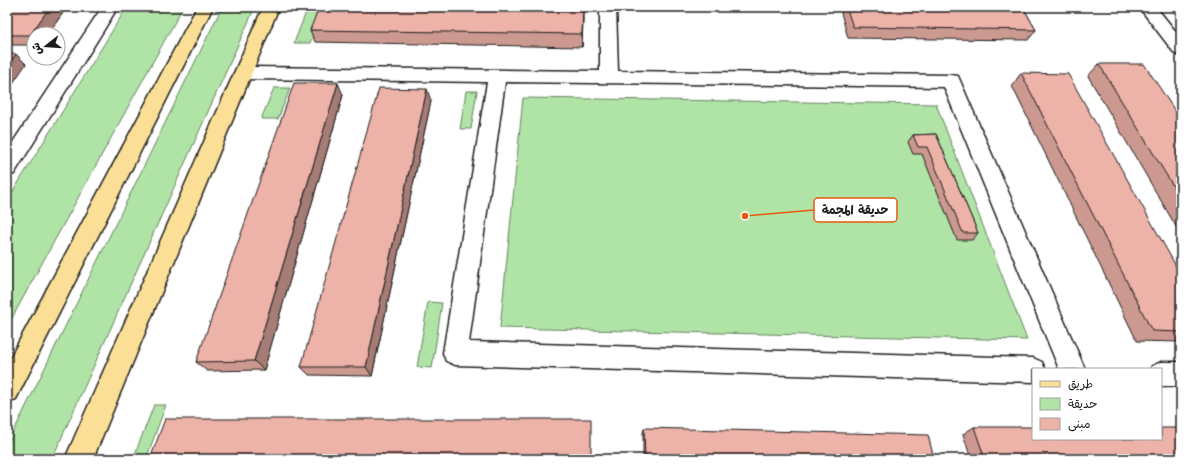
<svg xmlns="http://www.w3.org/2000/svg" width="1188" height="466" font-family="Mali,'Playpen Sans Arabic',sans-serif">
<rect width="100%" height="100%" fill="#fff"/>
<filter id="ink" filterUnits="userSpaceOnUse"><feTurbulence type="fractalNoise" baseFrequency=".025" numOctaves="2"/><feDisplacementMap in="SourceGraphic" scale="8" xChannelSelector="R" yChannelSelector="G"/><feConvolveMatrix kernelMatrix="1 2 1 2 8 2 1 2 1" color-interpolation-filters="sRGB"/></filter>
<g filter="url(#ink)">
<!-- green -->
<g fill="#b0e4a6" stroke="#668061">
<polygon points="127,7 183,7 7,327 7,201"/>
<polygon points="222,7 255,7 52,459 7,459 7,445"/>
<polygon points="308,7 323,7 310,43 294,43"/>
<polygon points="274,88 290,88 278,119 261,119"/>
<polygon points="466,91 477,91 471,129 460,129"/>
<polygon points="523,98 936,104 1027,340 500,328"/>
<polygon points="428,302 442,303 432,368 417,367"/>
<polygon points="154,405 166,405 146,459 133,459"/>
</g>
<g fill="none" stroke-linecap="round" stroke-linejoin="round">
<!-- street casing -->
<g stroke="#1c1c1c" stroke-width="3">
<g id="street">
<polygon points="102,7 118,7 14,174 7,176 7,151"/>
<polygon points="600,7 616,7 618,71 951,75 958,76 1085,369 1059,369 944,87 505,82 469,342 1033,358 1042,362 1045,369 1033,369 1033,382 455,365 446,361 443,353 487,82 243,79 237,77 234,73 237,69 243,67 600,71"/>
<polygon points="1161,362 1181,362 1181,386 1161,386 1161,369 1151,369 1152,366"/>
</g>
</g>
<!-- secondary casing -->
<g stroke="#1c1c1c" stroke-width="3">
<polygon id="secondary" points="1139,7 1156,7 1181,38 1181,56 1175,54"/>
</g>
<!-- primary casing -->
<g stroke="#1c1c1c" stroke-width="3">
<g id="primary">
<polygon points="197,7 213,7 16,399 7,402 7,364"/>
<polygon points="263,7 279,7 93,459 65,459"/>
</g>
</g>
<!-- street -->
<use href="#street" fill="#fff" fill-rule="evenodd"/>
<!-- secondary -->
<use href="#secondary" fill="#fff" fill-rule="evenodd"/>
<!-- primary -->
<use href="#primary" fill="#fbdf96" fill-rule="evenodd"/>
</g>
<!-- wall -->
<g fill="#cc9990" stroke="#1c1c1c">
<polygon points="10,7 67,7 48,34 34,34 34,45 7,45 7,10"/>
<polygon points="843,7 1023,7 1036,30 1028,40 848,38 841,13"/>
<polygon points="583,18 582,47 315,42 310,30"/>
<polygon points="1099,64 1181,120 1181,235 1088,76"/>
<polygon points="1021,73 1181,275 1181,342 1137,341 1012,86"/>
<polygon points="343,95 264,370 207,371 196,362"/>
<polygon points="431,101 372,376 309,375 301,367"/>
<polygon points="936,134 978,233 972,240 957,240 922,154 913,154 908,142 913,135"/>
<polygon points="974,427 1181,459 971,459 963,434"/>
<polygon points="644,428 934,459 643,459 643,434"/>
</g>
<!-- shaded-wall -->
<g fill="#a67d76" stroke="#1c1c1c">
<polygon points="50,7 67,7 48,34 34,34 34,39 30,35"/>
<polygon points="583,7 583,18 582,47 582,34"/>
<polygon points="16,54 26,64 7,92 7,67"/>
<polygon points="338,83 343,95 264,370 254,361"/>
<polygon points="427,89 431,101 372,376 366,367"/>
</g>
<!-- building -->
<g fill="#edb2a8" stroke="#1c1c1c">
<polygon points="10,7 50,7 30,35 7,35 7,10"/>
<polygon points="319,7 583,7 582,34 310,30"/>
<polygon points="846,7 1023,7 1036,30 853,27"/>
<polygon points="7,54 16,54 7,67"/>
<polygon points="1099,64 1144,64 1181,120 1181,199"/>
<polygon points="1021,73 1068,74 1181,275 1181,332 1152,331"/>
<polygon points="294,83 338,83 254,361 196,362"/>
<polygon points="379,88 427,89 366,367 301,367"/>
<polygon points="936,134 978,233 963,233 927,147 918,147 913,135"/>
<polygon points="165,419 591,419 591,459 150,459"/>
<polygon points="974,427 1033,427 1033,439 1161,439 1161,428 1181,428 1181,459 985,459"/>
<polygon points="644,428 928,435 934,459 645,459"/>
</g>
</g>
<!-- callouts -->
<path fill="none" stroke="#e8590c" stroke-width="1.5" d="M745 216L814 210"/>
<circle fill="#e8590c" stroke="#fff" stroke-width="1.5" cx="745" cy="216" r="4"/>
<rect fill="#fff" stroke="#e8590c" stroke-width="1.5" x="814" y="198" width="83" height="24" rx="4"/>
<g font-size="12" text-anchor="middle" font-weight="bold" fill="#1c1c1c">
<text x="855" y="214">حديقة المجمة</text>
</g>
<!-- margin -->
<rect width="1188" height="466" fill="none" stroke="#fff" stroke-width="24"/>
<rect x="12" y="12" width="1164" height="442" fill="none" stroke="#1c1c1c" stroke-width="1.5" filter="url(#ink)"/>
<!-- legend -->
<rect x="1032" y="368" width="130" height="72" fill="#ffffff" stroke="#a4a4a4"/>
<rect x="1040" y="381" width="20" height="6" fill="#fbdf96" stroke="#a4a4a4"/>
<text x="1068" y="388" font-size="12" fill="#1c1c1c">طريق</text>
<rect x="1040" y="398" width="20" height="12" fill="#b0e4a6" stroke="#a4a4a4"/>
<text x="1068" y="408" font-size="12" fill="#1c1c1c">حديقة</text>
<rect x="1040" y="418" width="20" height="12" fill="#edb2a8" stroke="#a4a4a4"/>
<text x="1068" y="428" font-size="12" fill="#1c1c1c">مبنى</text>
<!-- north arrow -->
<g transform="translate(46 46) rotate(253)"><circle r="19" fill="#ffffff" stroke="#a4a4a4"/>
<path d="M0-3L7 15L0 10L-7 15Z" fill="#1c1c1c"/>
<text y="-6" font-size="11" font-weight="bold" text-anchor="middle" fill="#1c1c1c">ش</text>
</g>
</svg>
